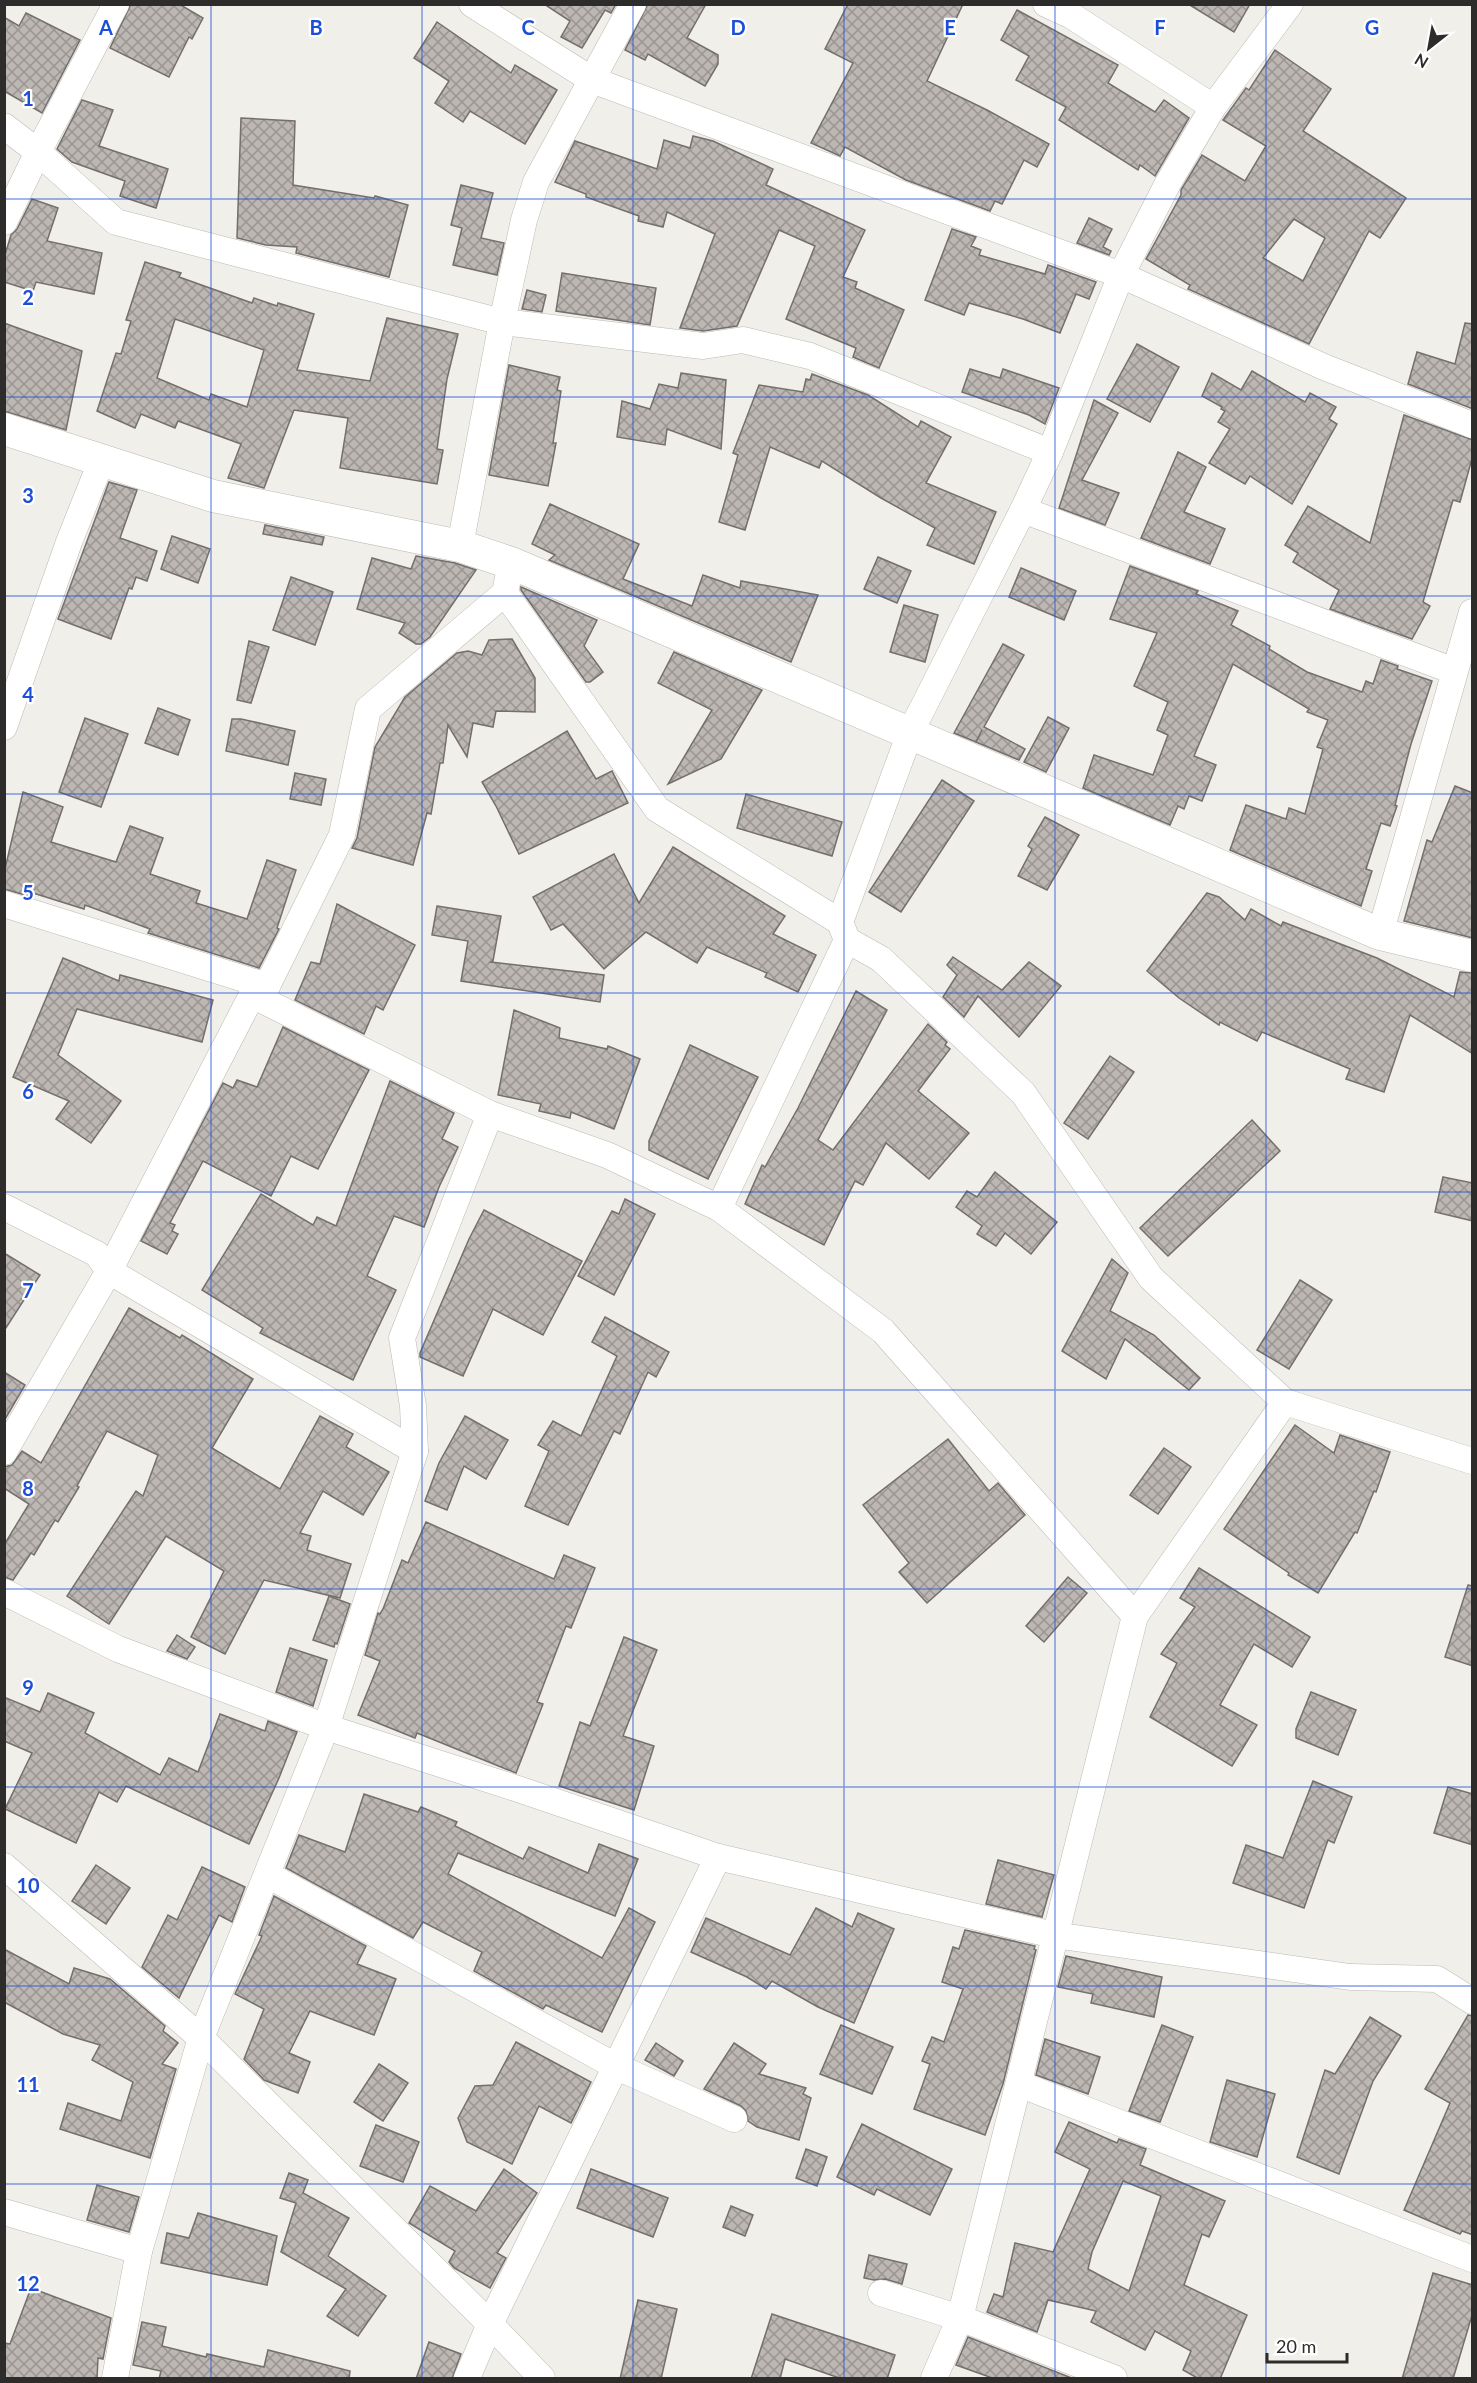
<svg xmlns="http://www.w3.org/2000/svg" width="1477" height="2383" font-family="Lato,sans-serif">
<defs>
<pattern id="building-cross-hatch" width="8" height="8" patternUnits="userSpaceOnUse" patternTransform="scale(1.5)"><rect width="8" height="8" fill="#bdb7b3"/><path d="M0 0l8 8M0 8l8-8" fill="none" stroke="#9a9592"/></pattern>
</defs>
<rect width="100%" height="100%" fill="#f1efe9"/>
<!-- building -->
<g fill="url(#building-cross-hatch)" stroke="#746f6c" stroke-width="1.5" fill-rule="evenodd">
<polygon points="131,4 179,4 203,18 192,39 189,37 169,77 110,48"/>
<polygon points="544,4 616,4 611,13 605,10 582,48 561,37 570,21"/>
<polygon points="648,4 706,4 687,38 718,55 718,64 705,86 648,54 645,60 625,50"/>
<polygon points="848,4 963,4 927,81 987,110 1049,144 1037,167 1024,160 1002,204 995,201 990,211 906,180 845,147 840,156 811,143 853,63 825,49"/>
<polygon points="1188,4 1250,4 1234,32"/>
<polygon points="1017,10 1118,65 1108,83 1155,112 1164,100 1189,118 1155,176 1140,165 1138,170 1059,120 1066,107 1016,80 1029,56 1001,40"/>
<polygon points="26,13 80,40 42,113 4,91 4,17 19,26"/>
<polygon points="437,22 511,73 515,65 557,90 525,144 470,111 463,122 435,103 449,81 414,58"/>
<path d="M1275,50L1331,89L1303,131L1406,198L1380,238L1369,231L1309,344L1188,289L1190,285L1146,259L1181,195V190L1202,155L1245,181L1266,146L1223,120L1246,88L1249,90ZM1294,219L1325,238L1303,281L1263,258Z"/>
<polygon points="82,100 113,110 99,146 168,169 156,208 120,196 125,181 72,162 57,149"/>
<polygon points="241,118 295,121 293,185 374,198 375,196 408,205 389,277 296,253 297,247 266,245 237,238"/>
<polygon points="693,136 713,141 773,169 766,185 865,230 843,277 857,282 855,288 904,310 879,368 853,357 856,348 786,319 815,246 779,230 737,326 703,331 680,328 715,234 667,212 663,227 638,221 639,216 586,197 586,194 555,182 575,141 657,169 664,140 690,148"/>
<polygon points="461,185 493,193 481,238 504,243 497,275 453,265 462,228 451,225"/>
<polygon points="32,199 58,208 47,241 102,253 94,294 36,282 33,291 4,282 4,258 11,235 17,229"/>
<polygon points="1089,218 1112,229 1103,247 1111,251 1109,255 1077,243"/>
<polygon points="952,229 976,237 971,246 981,250 979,255 1045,274 1048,265 1096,282 1089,299 1076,294 1060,333 1023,319 969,303 964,315 925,300"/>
<path d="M145,262L181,273L179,277L252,303L254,298L277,306L278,303L314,314L297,370L370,381L387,318L458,334L447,379L437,449L443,450L437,484L340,468L348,418L294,410L264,488L228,478L241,444L178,421L175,428L141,414L135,428L97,411L116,353L121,354L131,321L126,320ZM175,319L264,350L247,407L211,394L209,400L157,378Z"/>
<polygon points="562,273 656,288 650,325 556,311"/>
<polygon points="527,290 546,295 542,312 522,309"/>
<polygon points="4,323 82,351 66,430 4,411"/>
<polygon points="1465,323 1473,324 1473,409 1408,384 1417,352 1455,364"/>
<polygon points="1137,344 1179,367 1150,422 1107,399"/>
<polygon points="509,365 560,377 557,390 561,391 553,443 556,443 548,486 489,475"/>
<polygon points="970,369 1000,378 1003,369 1059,388 1045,424 1029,415 962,392"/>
<polygon points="1252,371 1305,402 1310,393 1336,407 1329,419 1337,424 1292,504 1250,476 1245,484 1209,463 1230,429 1218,422 1225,411 1221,409 1222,407 1202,396 1212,373 1241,390"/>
<polygon points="681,373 726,380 721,449 667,429 665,445 617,437 622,401 650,409 659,384 678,388"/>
<polygon points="812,374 868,395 918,427 921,421 951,437 926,483 996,512 974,564 927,545 935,528 881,498 822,461 819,468 770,447 745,530 719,522 738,455 733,453 759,385 803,392 806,379 810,380"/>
<polygon points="1094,400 1118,413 1082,480 1119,493 1105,525 1059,508"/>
<polygon points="1404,415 1473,440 1473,455 1460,502 1453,500 1423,602 1430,606 1412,639 1330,609 1339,590 1293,562 1298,553 1285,545 1308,506 1370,543"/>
<polygon points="1178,452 1206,467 1184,512 1225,529 1210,564 1141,538"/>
<polygon points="109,482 137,490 120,538 157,551 147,581 136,577 132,589 129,588 111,639 58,619"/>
<polygon points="550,504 639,544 623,579 692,606 703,575 740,588 741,581 818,595 791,662 549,560 555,555 532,544"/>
<polygon points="265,525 324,537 322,545 263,534"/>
<polygon points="172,536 210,549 198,583 161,569"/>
<polygon points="416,556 455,563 476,570 430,637 421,644 416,644 399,633 405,623 357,609 372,558 411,569"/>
<polygon points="878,557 911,571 897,603 864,589"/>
<polygon points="1130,566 1198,591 1196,594 1238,611 1231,625 1270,646 1269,649 1307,672 1362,692 1366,681 1373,684 1381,660 1398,666 1397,669 1432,681 1411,744 1395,805 1397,806 1390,826 1381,823 1366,869 1372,871 1361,906 1230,850 1246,805 1286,819 1289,808 1305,814 1323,749 1317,747 1328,720 1307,712 1309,709 1233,664 1194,756 1216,765 1202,801 1189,796 1184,809 1178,806 1170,825 1083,788 1094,755 1153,775 1168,735 1157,730 1168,702 1134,686 1157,633 1110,619"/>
<polygon points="1021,568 1076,591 1064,620 1009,597"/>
<polygon points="291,577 333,592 315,645 273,630"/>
<polygon points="521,587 597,620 584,646 603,672 590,682 586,682 521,590"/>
<polygon points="904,605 938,615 925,662 890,652"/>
<polygon points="512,639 535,678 535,712 496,711 493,727 473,723 467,757 448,725 443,763 440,763 431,814 427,813 413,865 352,848 357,838 375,747 405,697 457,653 468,651 482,655 489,640"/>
<polygon points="249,641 269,647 251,703 237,700"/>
<polygon points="1003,644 1024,655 984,727 1025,749 1019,760 976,742 982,730 976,742 954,733"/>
<polygon points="674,652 762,690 721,759 668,784 712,710 658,683"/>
<polygon points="158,708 190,720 178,755 145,743"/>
<polygon points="1048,717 1069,728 1046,772 1024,762"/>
<polygon points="85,718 128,734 101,807 59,792"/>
<polygon points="232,719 241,719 295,731 288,765 226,751"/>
<polygon points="567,731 596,779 612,771 628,803 519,854 496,806 482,782"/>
<polygon points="295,773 326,779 321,805 290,799"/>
<polygon points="942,780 974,801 901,912 869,892"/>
<polygon points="1455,786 1473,793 1473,938 1404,921 1427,840 1432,842"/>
<polygon points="23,792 63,807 51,842 116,862 130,826 163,838 150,874 200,891 196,903 247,919 267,860 296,870 277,928 279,929 259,968 148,933 150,929 85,905 84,909 33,893 32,897 4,889 4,873"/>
<polygon points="746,794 842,822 832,856 737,828"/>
<polygon points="1045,817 1079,835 1047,890 1018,876 1032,849 1028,846"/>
<polygon points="673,847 785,916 773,934 816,955 798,992 765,977 767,973 707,947 697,963 646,932 604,969 563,924 551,930 533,897 614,854 639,903"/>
<polygon points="1207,893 1219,897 1245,920 1251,909 1281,926 1283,922 1377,958 1454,997 1460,972 1473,973 1473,1054 1410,1015 1384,1092 1346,1079 1350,1069 1262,1032 1257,1041 1220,1022 1219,1025 1179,998 1147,971"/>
<polygon points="337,904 415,945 383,1010 376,1006 364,1034 295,1000 311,962 320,964"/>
<polygon points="437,906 501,916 493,961 491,962 604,975 600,1002 461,981 468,941 432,935"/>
<polygon points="953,957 1002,990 1029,962 1061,986 1019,1037 978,996 964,1017 943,997 957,975 947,965"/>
<polygon points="63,958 119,981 120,975 213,1000 202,1042 77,1009 58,1055 121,1101 91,1143 56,1119 69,1101 13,1077"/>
<polygon points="856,991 887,1010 818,1140 833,1150 928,1024 947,1042 945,1045 950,1049 918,1091 969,1133 929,1179 886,1143 863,1185 855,1181 824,1245 745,1204 762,1165 765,1167 798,1108"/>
<polygon points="514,1010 560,1028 559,1038 607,1049 608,1046 640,1059 614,1129 571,1112 570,1118 539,1111 541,1104 498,1095"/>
<polygon points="283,1027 369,1070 318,1169 291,1156 271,1196 203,1161 170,1223 175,1225 172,1231 178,1234 167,1254 141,1241 223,1083 233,1088 237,1080 257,1087"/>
<polygon points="690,1045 758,1077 708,1179 649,1150 649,1141"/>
<polygon points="1110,1056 1134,1072 1088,1139 1064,1123"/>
<polygon points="390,1081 454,1113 442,1139 458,1147 439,1187 424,1227 394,1216 367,1276 396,1290 353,1380 260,1333 263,1328 202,1290 261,1194 313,1225 317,1217 336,1226"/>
<polygon points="1252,1120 1280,1151 1168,1256 1140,1228"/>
<polygon points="995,1172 1057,1222 1031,1254 1005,1233 996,1246 977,1234 982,1226 956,1207 967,1191 977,1197"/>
<polygon points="1443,1177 1473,1183 1473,1221 1435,1212"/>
<polygon points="625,1199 655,1214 614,1295 578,1276 612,1211 619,1214"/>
<polygon points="484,1210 582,1261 543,1335 493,1309 463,1376 420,1357 420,1353 469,1239"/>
<polygon points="4,1253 40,1275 4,1331"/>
<polygon points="1112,1259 1128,1273 1110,1311 1154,1335 1200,1378 1189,1390 1125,1339 1106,1379 1062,1351"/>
<polygon points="1300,1280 1332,1300 1289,1369 1257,1350"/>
<polygon points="129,1308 180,1338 182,1335 253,1379 212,1448 280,1489 320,1416 353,1434 346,1447 389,1472 363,1515 323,1491 300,1533 311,1536 307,1550 351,1564 340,1598 264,1580 225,1654 191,1637 224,1571 166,1536 109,1624 67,1596 136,1491 143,1496 158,1455 107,1431 77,1486 79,1487 58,1522 55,1520 34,1555 31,1553 13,1580 4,1577 4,1545 29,1504 4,1488 4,1467 12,1465 22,1451 41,1463"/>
<polygon points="605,1317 669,1352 656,1377 648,1372 620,1434 614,1431 568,1525 525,1506 549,1451 538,1445 553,1421 581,1436 617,1356 592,1342"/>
<polygon points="4,1372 25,1385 4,1421"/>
<polygon points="465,1416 508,1440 486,1479 464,1466 447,1510 425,1501 439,1463"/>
<polygon points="1295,1425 1334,1453 1340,1435 1390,1452 1376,1492 1374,1491 1357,1533 1355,1532 1318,1593 1288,1575 1289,1573 1224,1529"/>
<polygon points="948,1439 989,1491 998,1483 1025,1515 927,1603 899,1572 909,1563 863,1505"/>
<polygon points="1164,1448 1191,1467 1158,1514 1130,1495"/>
<polygon points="426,1522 554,1579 564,1555 595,1568 571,1628 566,1626 537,1702 543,1704 516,1773 417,1733 415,1738 358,1715 380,1661 365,1655 378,1613 380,1614 383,1609 402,1560 408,1563"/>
<polygon points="1199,1568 1310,1637 1292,1667 1254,1644 1220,1705 1257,1725 1232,1766 1150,1717 1177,1663 1161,1654 1195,1607 1180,1598"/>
<polygon points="1068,1577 1087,1593 1044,1642 1026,1626"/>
<polygon points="1468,1585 1473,1586 1473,1666 1445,1657"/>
<polygon points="329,1596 350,1604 337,1644 335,1643 334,1647 313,1640"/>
<polygon points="177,1635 195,1647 187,1659 167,1651"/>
<polygon points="624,1637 657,1650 623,1736 654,1746 634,1810 559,1786 580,1722 590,1726"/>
<polygon points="290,1648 327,1660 313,1706 276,1692"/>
<polygon points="1311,1692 1356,1710 1338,1755 1296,1738 1296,1729"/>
<polygon points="48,1693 94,1713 85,1733 160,1775 169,1758 198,1772 220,1714 265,1731 268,1721 297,1732 279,1778 249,1844 126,1786 117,1802 99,1792 76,1843 5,1809 32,1753 4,1741 4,1697 40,1712"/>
<polygon points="1313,1781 1352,1797 1334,1843 1328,1840 1304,1908 1233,1883 1246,1845 1283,1858"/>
<polygon points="1448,1787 1473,1794 1473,1845 1434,1833"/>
<polygon points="364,1794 418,1812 421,1807 457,1822 455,1826 523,1859 529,1847 588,1873 599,1844 638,1859 615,1916 458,1853 448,1874 602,1958 629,1908 655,1922 602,2032 546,2005 543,2009 474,1971 482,1952 423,1922 413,1938 286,1868 299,1835 345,1852"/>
<polygon points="998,1860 1054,1875 1042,1917 986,1904"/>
<polygon points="96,1865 130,1888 106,1924 72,1901"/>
<polygon points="202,1867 245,1887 232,1922 219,1915 179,1998 142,1967 168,1915 177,1920"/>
<polygon points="274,1896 366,1946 357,1964 396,1979 374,2035 310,2011 289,2053 310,2062 298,2093 264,2080 244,2059 264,2009 235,1994 262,1936 259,1935"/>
<polygon points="816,1908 852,1927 858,1913 894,1929 854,2023 818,2007 772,1981 766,1989 747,1977 691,1952 706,1918 790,1955"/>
<polygon points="965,1930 1035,1946 1034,1949 1036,1950 1003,2084 985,2135 914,2109 930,2064 922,2061 932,2037 944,2042 963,1989 942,1982 953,1947 959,1949"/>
<polygon points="4,1949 69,1984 74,1968 110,1979 165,2026 163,2031 178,2043 162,2064 176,2069 150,2158 60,2129 68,2103 121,2121 133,2082 92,2060 100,2045 63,2034 4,2002"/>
<polygon points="1066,1956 1162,1977 1154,2017 1091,2003 1093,1994 1058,1987"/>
<polygon points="1468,2015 1473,2016 1473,2235 1462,2231 1460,2234 1404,2210 1450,2103 1425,2089"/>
<polygon points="1370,2017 1401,2036 1373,2081 1339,2174 1297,2157 1325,2070 1335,2074"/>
<polygon points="841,2025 893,2047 872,2094 820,2074"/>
<polygon points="1162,2025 1193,2037 1160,2122 1129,2111"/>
<polygon points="1045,2039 1100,2057 1088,2094 1036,2075"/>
<polygon points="516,2042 591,2082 571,2123 539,2106 512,2164 467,2142 458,2118 475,2086 493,2085"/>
<polygon points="656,2043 683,2061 674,2076 645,2060"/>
<polygon points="734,2043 766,2064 759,2074 806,2088 803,2094 811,2098 799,2140 757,2127 748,2121 746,2111 741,2106 704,2089"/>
<polygon points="379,2064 408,2083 383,2121 354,2102"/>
<polygon points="1227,2080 1275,2094 1257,2157 1210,2142"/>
<path d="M1069,2122L1117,2143L1119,2139L1146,2149L1140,2165L1225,2201L1209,2237L1202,2234L1184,2285L1247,2315L1220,2379H1199L1183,2370L1191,2351L1155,2331L1145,2350L1091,2322L1096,2311L1048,2300L1037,2332L987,2312L994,2294L1003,2297L1015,2243L1053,2252L1090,2169L1055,2152ZM1123,2181L1161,2196L1129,2291L1088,2269L1092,2252Z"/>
<polygon points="862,2124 952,2169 930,2215 877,2189 874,2195 837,2177"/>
<polygon points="376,2125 419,2142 403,2182 360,2166"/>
<polygon points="806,2149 827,2157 817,2186 796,2178"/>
<polygon points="504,2169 537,2193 497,2253 506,2258 490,2288 454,2268 449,2262 455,2251 409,2223 430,2186 476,2211"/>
<polygon points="591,2169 668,2198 653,2237 577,2208"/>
<polygon points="289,2173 308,2180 303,2193 349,2218 328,2256 386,2296 358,2336 327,2316 346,2289 281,2252 296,2203 280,2198"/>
<polygon points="97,2185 139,2197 129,2232 87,2220"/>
<polygon points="731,2206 753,2215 745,2236 723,2227"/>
<polygon points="198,2213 277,2236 267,2285 161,2263 167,2233 189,2238"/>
<polygon points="869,2255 907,2264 902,2284 885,2279 874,2280 864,2278"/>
<polygon points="1433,2273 1473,2285 1473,2312 1453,2379 1402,2379"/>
<polygon points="31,2288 111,2318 103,2359 98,2358 97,2379 4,2379 4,2343 10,2344"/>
<polygon points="638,2300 677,2309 661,2379 620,2379"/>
<polygon points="772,2314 895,2355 887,2379 842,2379 785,2359 780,2379 751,2379"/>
<polygon points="142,2322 166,2327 162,2346 206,2357 207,2354 264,2367 268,2350 350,2371 349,2379 159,2379 161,2371 133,2365"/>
<polygon points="968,2337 1074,2379 995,2379 956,2365"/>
<polygon points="429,2342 461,2354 452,2379 416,2379"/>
</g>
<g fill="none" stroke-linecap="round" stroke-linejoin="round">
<!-- minor casing -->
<g stroke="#bbbab4" stroke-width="27">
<g id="minor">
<polyline points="472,4 592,80 1121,275 1324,367 1472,425"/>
<polyline points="1046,4 1072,16 1213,107"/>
<polyline points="4,126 38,152 116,222 502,322 703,346 743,340 810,356 1050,452"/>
<polyline points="4,222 38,152 116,4"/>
<polyline points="1023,510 1454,671"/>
<polyline points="460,546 502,322 524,220 536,182 633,4"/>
<polyline points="505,593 657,809 840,922 847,940 881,959 1023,1093 1151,1278 1285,1402 1472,1461"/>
<polyline points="4,727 69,542 101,462"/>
<polyline points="4,904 267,986"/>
<polyline points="840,922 910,733 1023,510 1050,452 1121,275 1168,183 1213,107 1290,4"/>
<polyline points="1380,934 1472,612"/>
<polyline points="252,995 490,1114 607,1155 719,1208 883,1331 1135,1616"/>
<polyline points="4,1207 97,1254 109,1271 415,1451"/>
<polyline points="719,1208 847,940"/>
<polyline points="4,1452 109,1271 252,995 262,993 267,986 342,835 368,709 505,593 508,578"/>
<polyline points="4,1592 118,1649 326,1727 515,1788 718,1857 1054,1935 1350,1977 1437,1979 1472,2001"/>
<polyline points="4,1866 201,2038 490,2324 542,2378"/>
<polyline points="268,1875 617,2067 734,2119"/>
<polyline points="1019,2084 1472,2259"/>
<polyline points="4,2212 139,2251"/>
<polyline points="881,2293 960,2318 1114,2378"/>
<polyline points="115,2378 139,2251 201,2038 326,1727 415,1451 413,1406 402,1338 490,1114"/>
<polyline points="467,2378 490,2324 718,1857"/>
<polyline points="934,2378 960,2318 1135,1616 1285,1402"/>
</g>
</g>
<!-- tertiary casing -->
<g stroke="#bbbab4" stroke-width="33">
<polyline id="tertiary" points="4,429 213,496 460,546 511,563 1380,934 1472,956"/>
</g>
<!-- minor -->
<use href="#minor" stroke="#fff" stroke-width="26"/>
<!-- tertiary -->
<use href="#tertiary" stroke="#fff" stroke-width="32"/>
</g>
<!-- grid -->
<path fill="none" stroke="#1d4ed8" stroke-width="1.5" stroke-opacity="0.55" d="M211,4V2378M422,4V2378M633,4V2378M844,4V2378M1055,4V2378M1266,4V2378M4,199H1472M4,397H1472M4,596H1472M4,794H1472M4,993H1472M4,1192H1472M4,1390H1472M4,1589H1472M4,1787H1472M4,1986H1472M4,2184H1472"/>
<g font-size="20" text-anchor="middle" font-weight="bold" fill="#1d4ed8" stroke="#fff" stroke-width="4.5" stroke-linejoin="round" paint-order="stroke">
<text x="106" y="35">A</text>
<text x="316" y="35">B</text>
<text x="528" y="35">C</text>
<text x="738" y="35">D</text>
<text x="950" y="35">E</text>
<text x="1160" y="35">F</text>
<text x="1372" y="35">G</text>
<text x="28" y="106">1</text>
<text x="28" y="305">2</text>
<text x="28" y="503">3</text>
<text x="28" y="702">4</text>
<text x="28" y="900">5</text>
<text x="28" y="1099">6</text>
<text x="28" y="1298">7</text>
<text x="28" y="1496">8</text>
<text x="28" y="1695">9</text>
<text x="28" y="1893">10</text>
<text x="28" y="2092">11</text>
<text x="28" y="2291">12</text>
</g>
<!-- border -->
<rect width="1477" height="2383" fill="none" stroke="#2d2c2a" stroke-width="12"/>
<!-- north arrow -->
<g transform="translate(1429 48) rotate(211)" stroke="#ffffff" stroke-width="4.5" paint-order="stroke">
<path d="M0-4.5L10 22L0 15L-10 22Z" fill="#2d2c2a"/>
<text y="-9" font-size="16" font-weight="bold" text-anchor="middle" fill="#2d2c2a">N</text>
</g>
<!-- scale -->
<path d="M1267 2353v9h80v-9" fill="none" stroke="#2d2c2a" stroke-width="3"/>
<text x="1276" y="2353" font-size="18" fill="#2d2c2a" stroke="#ffffff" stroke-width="4.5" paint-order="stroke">20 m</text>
</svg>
